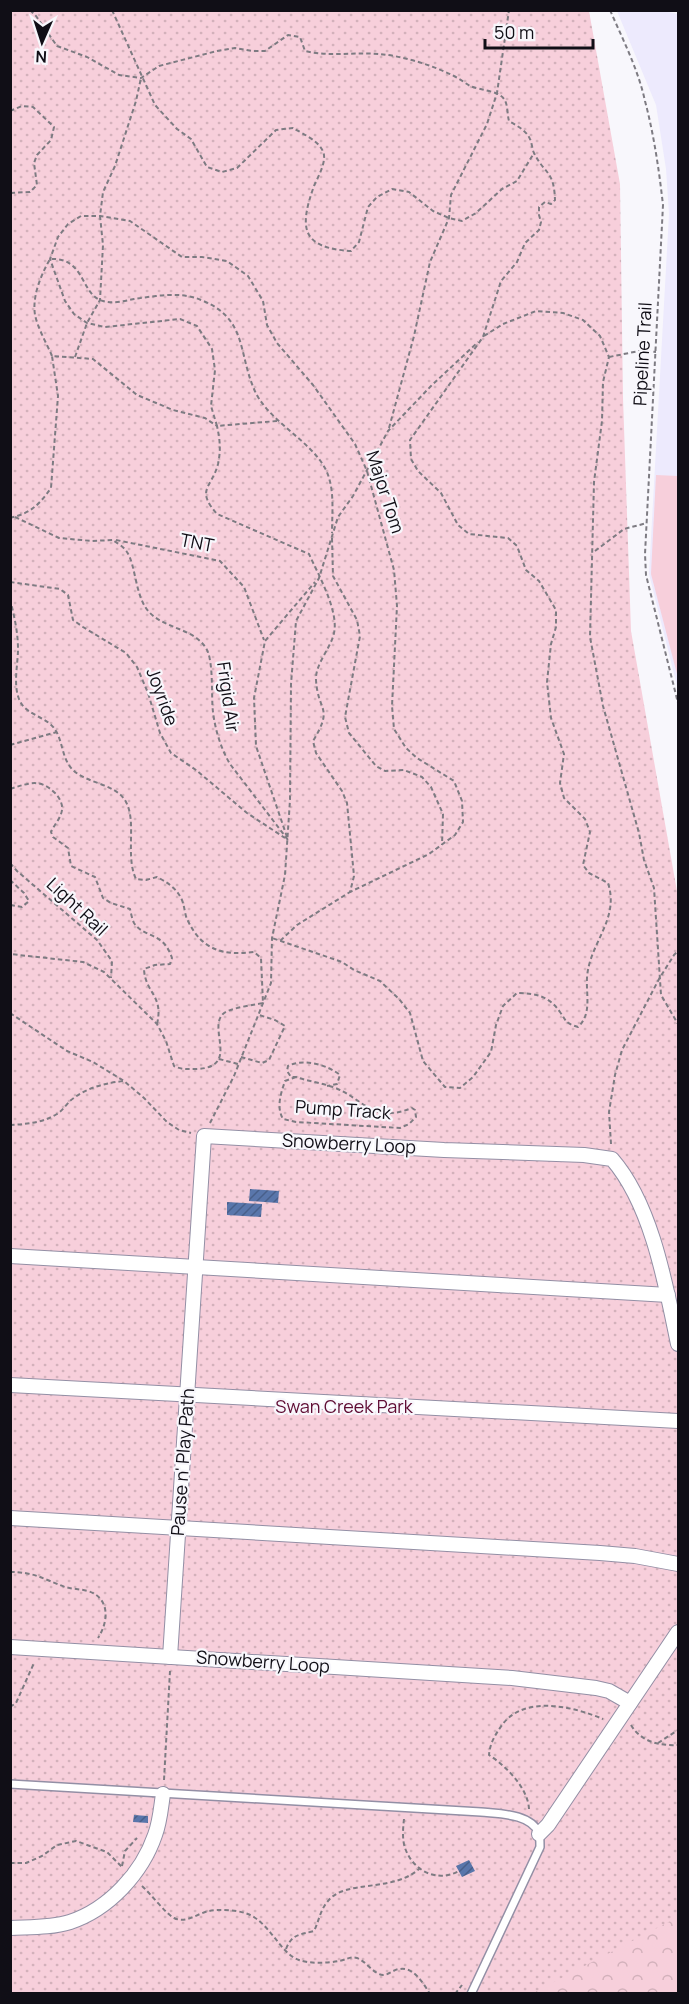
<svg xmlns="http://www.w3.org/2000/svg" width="689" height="2004" font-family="Manrope,sans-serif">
<defs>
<pattern id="forest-crowns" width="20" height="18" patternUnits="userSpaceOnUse" patternTransform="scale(1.5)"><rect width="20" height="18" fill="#f7cfdb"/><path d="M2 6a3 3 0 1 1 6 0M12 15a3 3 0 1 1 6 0" fill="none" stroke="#d3b1bb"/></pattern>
<pattern id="park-dots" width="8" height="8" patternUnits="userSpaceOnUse" patternTransform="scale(1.5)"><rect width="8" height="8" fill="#f7cfdb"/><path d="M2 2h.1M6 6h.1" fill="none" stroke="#d3b1bb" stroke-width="1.8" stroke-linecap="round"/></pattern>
<pattern id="building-hatch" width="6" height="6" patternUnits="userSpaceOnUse" patternTransform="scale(1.5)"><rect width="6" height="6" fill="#5976ab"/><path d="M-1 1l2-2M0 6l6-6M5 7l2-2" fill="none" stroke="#485f8a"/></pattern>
</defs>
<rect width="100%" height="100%" fill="#f8f7fc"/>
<!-- built -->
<polygon fill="#edeafd" points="617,11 663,11 678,14 678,690 649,574 669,214 666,169 656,105"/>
<!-- green -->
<polygon fill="#f7cfdb" points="656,475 678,476 677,674 651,574"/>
<!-- forest -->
<polygon fill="url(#forest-crowns)" points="678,1817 678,1993 509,1994"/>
<!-- park -->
<polygon fill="url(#park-dots)" points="11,11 589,11 620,184 623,398 631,631 678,897 678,1917 533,1993 11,1994"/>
<!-- building -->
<g fill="url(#building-hatch)">
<polygon points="250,1189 279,1191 278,1203 249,1201"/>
<polygon points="227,1202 262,1204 261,1217 227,1215"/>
<polygon points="134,1815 148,1816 148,1823 133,1822"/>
<polygon points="469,1860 475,1871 462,1877 456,1866"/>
</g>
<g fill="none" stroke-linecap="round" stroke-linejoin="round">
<!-- lane casing -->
<g stroke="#938fa5" stroke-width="10">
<path id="lane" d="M10,1784L481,1812C498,1814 530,1813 539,1833C540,1837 540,1843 540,1847L471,1994"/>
</g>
<!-- street casing -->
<g stroke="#938fa5" stroke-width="16">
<g id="street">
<polyline points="10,1256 668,1295"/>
<polyline points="10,1385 678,1421"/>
<polyline points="10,1518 600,1553 635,1556 678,1564"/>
<polyline points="10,1647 512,1678 596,1688 609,1691 630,1703"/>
<path d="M170,1657L204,1136L444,1150L584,1155L612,1159C652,1205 666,1286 678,1344"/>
<polyline points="539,1834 548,1825 678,1632"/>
<path d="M10,1928C30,1927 51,1928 70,1922C109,1909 142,1873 155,1835C160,1822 161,1807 163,1794"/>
</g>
</g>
<!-- path -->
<g stroke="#7d7b82" stroke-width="2" stroke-dasharray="4.5 3" stroke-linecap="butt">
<path d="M30,10L36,16L57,46L87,57L119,75L141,78L159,66L217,51L235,48L252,51H265L288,35L300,37L305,51C329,57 354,52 379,54C403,56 432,65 454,76C460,79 465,83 470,86C480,90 499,91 504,99C508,104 507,114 509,121C517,126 526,130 530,139C532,143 532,149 534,153C545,175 554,170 555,200L551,204L545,202L539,207V215L541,222L539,230L525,243L517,262L501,281L483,337L410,440L411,459L418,471L441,493L458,525L469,534L508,538L517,546L526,570L539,581L556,610V627L551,644L547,682L551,718L564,754L560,783L564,798L585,819L590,832L583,865L589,873L608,883C620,920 589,943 587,978C586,995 592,1014 578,1027C565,1023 567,1022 560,1012C549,996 535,993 517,993L503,1006L496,1025L491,1052L473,1077L460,1088L445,1087L423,1061L410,1013L399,999L380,981L354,970L342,962L272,938"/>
<path d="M112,10L155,105L177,129L191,139L207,167L222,172L237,168L276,130L293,128C303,134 322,142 324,155C325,165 318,177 314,186C299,228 301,248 351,251L359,242L368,207L377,197L392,189L409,192L433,211L449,218L462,221L476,213L502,189L517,181L534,153"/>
<path d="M610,10C623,40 638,69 645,101C654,135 659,170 663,205L645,554L646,575L678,703"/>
<polyline points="10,111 22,106 33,107 54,127 51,140 37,155 34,163 37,185 30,192 10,193"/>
<polyline points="484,336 503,324 536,311 563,313 583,320 600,336 609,357 603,382 602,421 594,482 590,637 603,706 639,833 644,860 654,888 661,995 678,1024"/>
<path d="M52,356C47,344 38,329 35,315C32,296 41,275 50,259C86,257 80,295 103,301C113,304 124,301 134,299C156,296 180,291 201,300C247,318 238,352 254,389C267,421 311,440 326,470C335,489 332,512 332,533"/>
<polyline points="75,357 87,323 100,300 103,245 100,216 103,192 115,166 136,101 141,78"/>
<polyline points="609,357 639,351 656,352"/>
<polyline points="277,421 217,426 211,406 215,370 212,349 197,326 180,319 105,327 87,323 74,314 65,301 50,259 58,237 68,224 81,216 100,216 130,221 182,257 202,257 227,261 248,276 263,301 267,325 277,343 313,385 355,444 367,471 394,570 397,606 392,706 394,729 406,748 417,758 454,781 462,801 463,822 455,835 429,854 350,892"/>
<polyline points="389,428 414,336 430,262 449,218 451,195 487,124 497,93 509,10"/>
<path d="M15,517L59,538L92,541L113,540C117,543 124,547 127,552C136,565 135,597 149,612C165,629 193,628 206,648C214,661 211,696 213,712C215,729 221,749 230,764L288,840"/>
<path d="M10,518C31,513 39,505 51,488L58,396L52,356L93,359L137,395L173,410L205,418L217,426C220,440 221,450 218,464C212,488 195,489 217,514L309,554C318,574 339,611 334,633C331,648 315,664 316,680C318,713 334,706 313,741L316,753L342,791L347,803L354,876L350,892L297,925L280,941"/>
<polyline points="332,538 333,576 357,620 360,636 345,717 349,733 376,766 385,771 404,770 422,777 431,787 443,814 442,845"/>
<polyline points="116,540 220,561 244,587 264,640"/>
<polyline points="595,551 624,529 647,523"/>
<polyline points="10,582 60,589 68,595 73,620 83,627 126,653 137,667 148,693 160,733 171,753 196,770 247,813 285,838"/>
<path d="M10,599C14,615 18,632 18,649C18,664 13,684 19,699C25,716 48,716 56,731C63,743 62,758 72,769C86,784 116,783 126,802C137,822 125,856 136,879L146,880L157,877C167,882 176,888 181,898C185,905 184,914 188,921C202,950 223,956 254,952L261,958L263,1003C254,1005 227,1008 222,1015C209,1031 239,1067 197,1069C189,1069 182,1070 174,1066L166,1041L157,1024L104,972L83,962L10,954"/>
<polyline points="10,745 57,732"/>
<path d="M10,789C29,783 40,778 55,793C59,797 63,804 62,810C61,818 54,825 51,832L53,837L68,848L71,866L95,877L103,898L111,903L130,909C131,913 132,919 134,923C145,939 163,931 172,958L170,964L155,965L144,969C145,993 164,995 157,1024"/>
<polyline points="287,837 256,746 254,698 265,641 315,582"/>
<polyline points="10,863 17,871 97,940 112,961 111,978"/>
<polyline points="10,880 24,893 29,901 22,907 10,905"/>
<polyline points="10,1013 67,1051 93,1062 124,1081 144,1098 167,1122 179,1130 191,1133"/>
<polyline points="241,1057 262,1063 269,1060 285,1026 275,1020 259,1015"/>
<polyline points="219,1059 238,1064"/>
<path d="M296,1077L285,1081C281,1093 276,1107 283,1119L296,1122L400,1128L409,1124L416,1117L415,1110L412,1108C371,1124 365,1099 333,1087C321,1083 308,1081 296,1077H291L287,1071L288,1066C303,1058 328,1065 340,1075L337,1084L327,1086"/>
<polyline points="210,1123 234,1076 271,983 272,938 285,875 290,800 291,684 296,621 319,578 338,517 353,496 388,431 431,386 478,342"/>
<path d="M10,1125C27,1124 42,1123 57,1114C62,1111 66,1105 70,1101C85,1088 105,1083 124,1081"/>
<polyline points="611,1144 609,1112 615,1075 622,1050 659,979 674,955 678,951"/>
<path d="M10,1572C35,1572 43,1579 65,1587C72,1589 80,1589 88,1591C110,1598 109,1621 98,1638"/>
<polyline points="10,1707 16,1703 34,1663"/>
<path d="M631,1725C641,1742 660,1746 678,1745"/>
<polyline points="658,1743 678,1730"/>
<polyline points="164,1780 170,1671"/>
<path d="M529,1809C528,1788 506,1766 489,1755C490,1743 495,1735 502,1725C524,1695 572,1706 603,1719"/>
<path d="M404,1819C403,1828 402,1839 405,1848C413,1871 437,1883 459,1871"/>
<polyline points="10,1863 26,1863 42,1856 57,1845 76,1841 107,1852 123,1868"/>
<polyline points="122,1866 125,1851 137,1838"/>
<path d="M142,1886C151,1894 165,1913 174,1918C186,1924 198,1913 209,1911C220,1909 235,1910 245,1913C269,1920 280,1954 299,1960C310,1964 328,1963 339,1961C346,1960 350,1956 357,1958C366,1961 373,1974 383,1975C389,1975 394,1969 400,1969C414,1967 423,1983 430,1994"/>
<path d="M286,1949C292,1934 299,1935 314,1931C319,1921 320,1910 328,1901C345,1879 394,1893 420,1868"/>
<polyline points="455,1994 462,1985"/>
</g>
<!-- lane -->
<use href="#lane" stroke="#fff" stroke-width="7"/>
<!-- street -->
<use href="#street" stroke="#fff" stroke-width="14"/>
</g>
<g text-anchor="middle" stroke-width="4.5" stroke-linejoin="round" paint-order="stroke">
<!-- street labels -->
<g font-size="18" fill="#100e16" stroke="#f8f7fc">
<text transform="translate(643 354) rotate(-87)" y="6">Pipeline Trail</text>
<text transform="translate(385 492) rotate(72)" y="6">Major Tom</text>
<text transform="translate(197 543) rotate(11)" y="6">TNT</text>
<text transform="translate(162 697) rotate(70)" y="6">Joyride</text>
<text transform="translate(228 697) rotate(82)" y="6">Frigid Air</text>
<text transform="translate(77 907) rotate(43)" y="6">Light Rail</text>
<text transform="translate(343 1110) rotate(4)" y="6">Pump Track</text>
<text transform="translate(349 1144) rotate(3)" y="6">Snowberry Loop</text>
<text transform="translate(183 1462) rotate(-86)" y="6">Pause n' Play Path</text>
<text transform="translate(263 1662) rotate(4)" y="6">Snowberry Loop</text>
</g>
<!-- park labels -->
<g font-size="18" fill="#5f0c33" stroke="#f8f7fc">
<text x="344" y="1413">Swan Creek Park</text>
</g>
</g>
<!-- border -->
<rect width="689" height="2004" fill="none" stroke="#100e16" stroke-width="24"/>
<!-- north arrow -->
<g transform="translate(42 42) rotate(183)" stroke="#f8f7fc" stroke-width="4.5" paint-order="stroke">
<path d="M0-4.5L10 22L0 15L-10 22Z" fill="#100e16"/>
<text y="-9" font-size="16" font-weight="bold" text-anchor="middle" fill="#100e16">N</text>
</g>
<!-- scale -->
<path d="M485 39v9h108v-9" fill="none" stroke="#100e16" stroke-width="3"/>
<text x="494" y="39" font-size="18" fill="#100e16" stroke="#f8f7fc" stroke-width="4.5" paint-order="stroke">50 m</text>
</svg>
